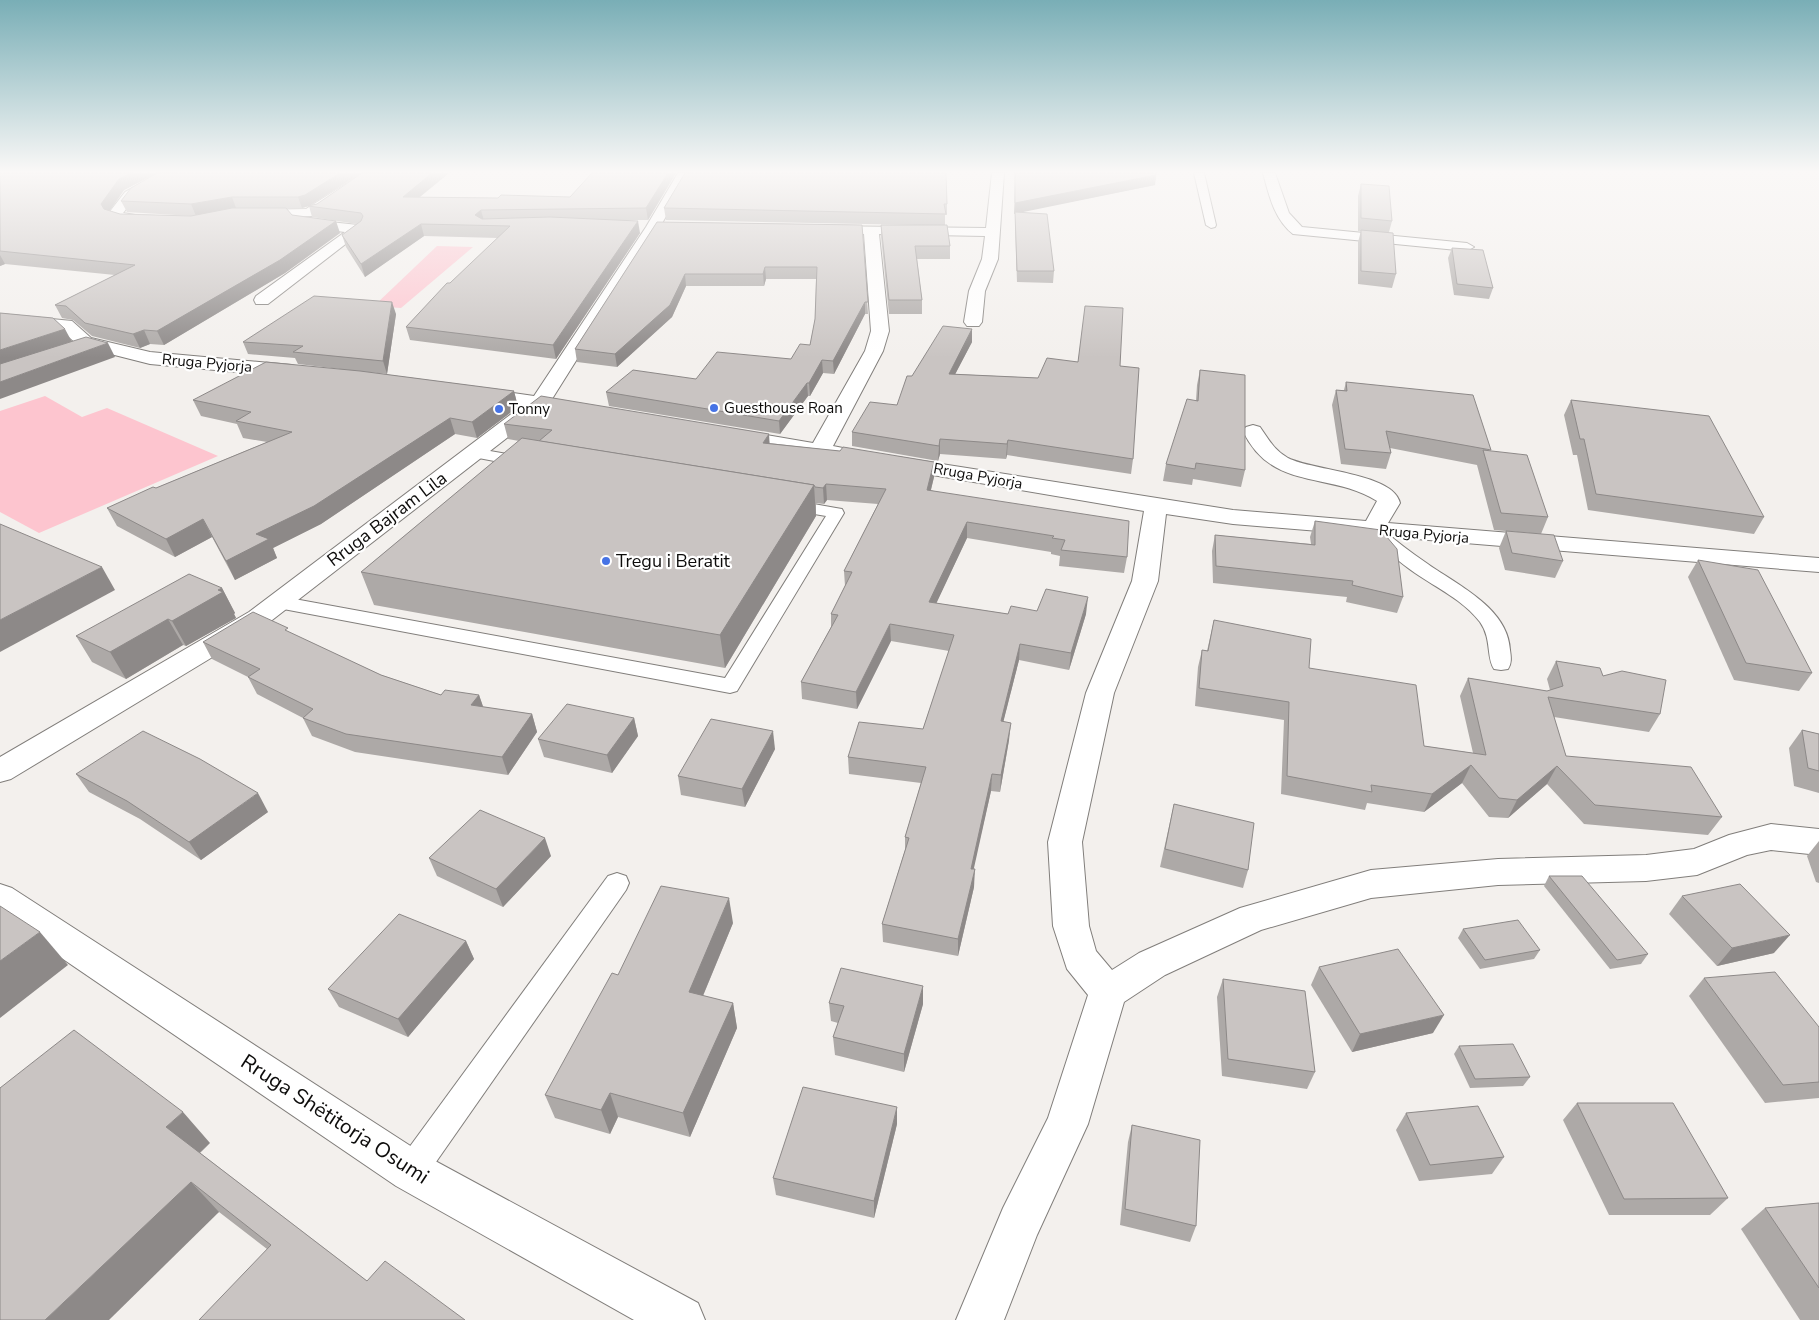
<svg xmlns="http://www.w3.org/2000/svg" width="1819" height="1320" font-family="'Nunito Sans',sans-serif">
<rect width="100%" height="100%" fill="#f3f0ed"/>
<!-- green -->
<g fill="#fdc5cf">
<polygon points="437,246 473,247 401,308 374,306"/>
<polygon points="45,396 82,417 107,408 218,456 39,533 0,512 0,411"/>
</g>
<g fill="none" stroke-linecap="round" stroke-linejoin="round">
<!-- lane casing -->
<g stroke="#817e7b" stroke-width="2">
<g id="lane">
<polygon points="1194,173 1204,173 1216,225 1215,227 1211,228 1206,225"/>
<polygon points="473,448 525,457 533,462 525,467 468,456 465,453 468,450"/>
<polygon points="791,500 836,508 842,509 844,513 737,691 730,693 278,608 271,606 269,602 271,598 278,596 725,678 826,516 785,509 783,505 785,501"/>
<path d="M1376,528L1382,529C1396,541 1410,552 1425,562C1455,584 1508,607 1510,650C1511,657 1512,663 1508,669L1501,670L1494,669C1486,657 1492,639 1480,622C1463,600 1437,588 1415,573C1399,562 1385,549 1370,537L1367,533L1370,529Z"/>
<polygon points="617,873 626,876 629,883 626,890 422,1182 411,1187 400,1182 395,1171 400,1160 608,876"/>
</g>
</g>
<!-- street casing -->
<g stroke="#817e7b" stroke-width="2">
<g id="street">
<path d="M161,173H176L135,198L123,213L153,218L155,221L153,224C139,227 117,226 108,214L125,192Z"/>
<polygon points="363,173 378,173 314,216 253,218 246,214 253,210 306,209"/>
<polygon points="678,173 690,173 660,227 552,399 578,404 581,408 578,412 571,414 543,410 267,624 11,779 0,782 0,757 249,612 522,406 473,398 470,394 473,390 480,388 534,396 646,227"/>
<polygon points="992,173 1004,173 998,259 985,291 982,322 979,326 967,326 964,322 969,291 982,259 985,236 879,234 889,331 883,351 833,446 843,448 846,453 843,458 835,459 725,439 722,435 725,431 732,429 813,443 865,351 871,331 864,234 825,233 820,232 818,229 820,226 986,228"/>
<path d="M1263,173H1275L1289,213L1302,227L1467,243L1474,247L1467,251L1293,234C1274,219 1269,195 1263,173Z"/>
<polygon points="302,219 358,225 365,229 268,304 256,304 254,300 256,296 345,232 297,226 295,223 297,220"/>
<polygon points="0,314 72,321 91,338 150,352 291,365 298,367 300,371 298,375 291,377 150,364 79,346 61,330 0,324"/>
<path d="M1253,425L1260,427C1269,440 1274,450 1288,458C1313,471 1394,473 1400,503L1388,523L1819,558V572L1233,524L1166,514L1158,581L1114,693L1082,842L1089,926L1096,951L1112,970L1139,953L1240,908L1371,870L1498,859L1646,855L1694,849L1729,835L1771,824L1819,829V855L1771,850L1747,855L1697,875L1646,881L1498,885L1371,898L1261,930L1165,975L1124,1002L1088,1124L1037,1235L1004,1320H956L1003,1208L1048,1118L1088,995L1067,969L1053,926L1048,842L1086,693L1132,581L1144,511L897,469L889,468L886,463L889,458L897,457L1233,510L1366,521L1377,501C1329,471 1272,492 1243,431L1246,427Z"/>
</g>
</g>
<!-- secondary casing -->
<g stroke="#817e7b" stroke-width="2">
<polygon id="secondary" points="0,884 12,888 426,1156 698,1303 705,1320 634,1320 396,1186 0,916"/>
</g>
<!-- lane -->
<use href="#lane" fill="#fff" fill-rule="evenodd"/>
<!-- street -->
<use href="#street" fill="#fff" fill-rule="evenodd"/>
<!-- secondary -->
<use href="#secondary" fill="#fff" fill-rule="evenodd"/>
</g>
<!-- wall -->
<g fill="#ada9a7" fill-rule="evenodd">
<path d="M0,173H361L311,205L317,204L362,173H449L420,197L498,198L570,197L592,173H676L648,220H625L640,233L556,359L410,340L406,327L498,238L424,236L365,277L346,247L342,235L357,224L312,217L309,206L302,208H236L292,215L340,233L285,273L164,345L150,344L140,348L92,336L73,320L62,318L55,305L115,275L5,264L0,266ZM155,174L121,201L127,212L192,216L120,214L110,211L124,190Z"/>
<polygon points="1015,173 1156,175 1155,185 1019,212 1054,271 1053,283 1017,282 1015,223 1015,213 1014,214"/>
<polygon points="1361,184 1392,221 1389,232 1396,274 1392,288 1358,284 1358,242 1361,231 1358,231 1358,196"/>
<polygon points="947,204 947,215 945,215 945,225 950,246 950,259 917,259 922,300 922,314 889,314 881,237 881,225 917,225 666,220 664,208"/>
<polygon points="657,222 862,225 868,314 865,314 834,374 823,373 810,396 808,396 780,434 609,406 606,392 696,379 791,359 810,345 815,319 816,279 766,279 764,286 686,286 672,317 617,367 577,362 575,349"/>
<polygon points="1452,248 1493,288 1489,299 1454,295 1448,258"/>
<polygon points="396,314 387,374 368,372 514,391 518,407 477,438 455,434 321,524 273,548 277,558 235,580 212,537 175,557 117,526 107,508 156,488 267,442 243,438 237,424 201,416 193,400 340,369 298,364 295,358 248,354 243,342"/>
<polygon points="972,329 972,342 955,374 1038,378 1078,362 1120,366 1133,459 1131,474 1007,455 1006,459 940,454 938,461 852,446 852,432 897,405 912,376"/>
<polygon points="1200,370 1245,470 1241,487 1193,479 1192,485 1163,481 1166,464 1196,401 1197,385"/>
<polygon points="1346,382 1490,451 1548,517 1541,534 1494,530 1477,465 1390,448 1391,453 1386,469 1341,464 1332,405 1336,390 1344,390"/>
<polygon points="1571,400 1764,517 1754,534 1588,510 1577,455 1573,455 1564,415"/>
<polygon points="504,424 769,443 934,462 934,477 931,490 1127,557 1124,573 1059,566 1060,556 1051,554 1051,552 967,538 936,603 1008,614 1037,611 1086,614 1069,670 1019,660 1003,722 1009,740 1000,792 991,791 973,869 974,887 958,956 883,942 882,924 905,850 905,837 921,783 849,774 848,757 923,729 949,651 891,641 857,709 802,699 801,682 831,627 831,614 845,586 844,571 878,504 827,500 824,504 816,503 816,516 725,668 374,605 361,572 519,441 508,439"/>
<polygon points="1315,521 1403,597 1397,613 1346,602 1347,597 1213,583 1212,551 1215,535 1311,544 1310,537"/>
<polygon points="1506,531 1563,561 1555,578 1505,570 1499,548"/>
<polygon points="1698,560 1812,673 1799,691 1734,680 1688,577"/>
<polygon points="222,588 235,613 234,614 236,618 186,646 183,645 126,679 92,662 76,636"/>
<polygon points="1214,620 1309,668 1424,746 1473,753 1460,696 1468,678 1547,691 1550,690 1547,679 1556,661 1603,676 1660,714 1649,732 1554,717 1566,756 1722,817 1708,835 1584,824 1547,784 1508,818 1489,817 1462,783 1424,812 1367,803 1365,810 1281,794 1284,720 1195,706 1198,667 1202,650 1207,651"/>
<polygon points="290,633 381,675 441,695 479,695 483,707 532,714 537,732 508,775 355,752 312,736 303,718 257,694 248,677 212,659 203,642"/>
<polygon points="634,718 638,736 612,773 544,757 538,739"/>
<polygon points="1802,730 1819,734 1819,793 1794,786 1789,748"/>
<polygon points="775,749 745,807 681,795 678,776"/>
<polygon points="76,774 268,812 201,860 140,819 89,792"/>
<polygon points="1174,804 1248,870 1243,888 1160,867"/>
<polygon points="1819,841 1819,883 1816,882 1807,856"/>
<polygon points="551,856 503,907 437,876 429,858"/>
<polygon points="1549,876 1648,954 1641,964 1610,969 1544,886"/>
<polygon points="1682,896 1774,953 1717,966 1669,914"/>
<polygon points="733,923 703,996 733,1003 737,1028 690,1137 618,1117 610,1134 555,1118 545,1095 618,975"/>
<polygon points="1463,929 1540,950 1534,959 1480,969 1458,938"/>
<polygon points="466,941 474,959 408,1037 339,1007 328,989"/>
<polygon points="1319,967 1433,1033 1352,1052 1311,985"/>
<polygon points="1704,978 1819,1027 1819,1098 1765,1103 1689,996"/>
<polygon points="1223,979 1315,1072 1307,1089 1222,1076 1217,997"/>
<polygon points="829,1003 923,1004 904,1072 835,1055 833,1037 838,1023 831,1021"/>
<polygon points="1459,1046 1530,1077 1523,1086 1470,1088 1454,1054"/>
<polygon points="1577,1103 1728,1198 1710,1215 1609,1215 1563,1120"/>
<polygon points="1406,1113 1504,1157 1492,1174 1419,1181 1396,1130"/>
<polygon points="897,1124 874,1218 776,1195 773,1178"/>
<polygon points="1132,1125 1196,1226 1190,1242 1120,1225 1128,1142"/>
<polygon points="210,1143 200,1153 367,1281 465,1320 267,1249 219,1212 0,1320"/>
<polygon points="1819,1203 1819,1320 1800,1320 1741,1229 1765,1208"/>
</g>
<!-- shaded-wall -->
<g fill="#8d8988">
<polygon points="131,173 157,173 124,190 106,216 101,204 119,179"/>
<polygon points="340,173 361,173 309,206 302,208 298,197"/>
<polygon points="432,173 449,173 406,208 403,197"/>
<polygon points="668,173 676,173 648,220 646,208"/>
<polygon points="1156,175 1155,185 1014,214 1015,203"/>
<polygon points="232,197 236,208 196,216 191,204"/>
<polygon points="481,210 484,221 475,215"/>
<polygon points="336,221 340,233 285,273 164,345 157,331"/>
<polygon points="638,221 640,233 556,359 553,345"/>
<polygon points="421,224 424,236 365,277 361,264"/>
<polygon points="0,255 5,264 0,266"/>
<polygon points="765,267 766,279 764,286 763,274"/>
<polygon points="685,274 686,286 672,317 617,367 615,354"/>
<polygon points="392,302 396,314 387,374 383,361"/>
<polygon points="865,302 865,314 834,374 833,361"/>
<polygon points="65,329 72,342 0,366 0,350"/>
<polygon points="972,329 972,342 948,388 949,374"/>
<polygon points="144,330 150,344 140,348 133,334"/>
<polygon points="108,343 115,357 0,399 0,382"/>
<polygon points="822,360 823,373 810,396 809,383"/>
<polygon points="807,383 808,396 780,434 779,421"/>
<polygon points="514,391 518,407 477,438 472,422"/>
<polygon points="450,418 455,434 321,524 273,548 277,558 235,580 226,561 256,534"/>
<polygon points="769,434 770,449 763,443"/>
<polygon points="940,439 940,454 938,461 939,446"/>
<polygon points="1008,440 1007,455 1006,459 1007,444"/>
<polygon points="934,462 934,477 927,505 927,490"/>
<polygon points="826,484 827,500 824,504 823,488"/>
<polygon points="814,485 816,516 725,668 720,635"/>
<polygon points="203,519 212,537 175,557 166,539"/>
<polygon points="967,522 967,538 929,619 929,602"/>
<polygon points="102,567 115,590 0,652 0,620"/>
<polygon points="222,588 235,613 234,614 236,618 186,646 172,621"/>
<polygon points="1088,597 1086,614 1069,670 1071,653"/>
<polygon points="168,619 183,645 126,679 110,652"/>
<polygon points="890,624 891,641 857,709 856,692"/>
<polygon points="1020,644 1019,660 999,739 1001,721"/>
<polygon points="479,695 485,712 471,705"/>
<polygon points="532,714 537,732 508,775 502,757"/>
<polygon points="634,718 638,736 612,773 607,755"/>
<polygon points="1011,723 1009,740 1000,792 1001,775"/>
<polygon points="773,731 775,749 745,807 742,789"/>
<polygon points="1471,765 1462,783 1424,812 1432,794"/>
<polygon points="1557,766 1547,784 1508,818 1517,800"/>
<polygon points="992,774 991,791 970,886 971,869"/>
<polygon points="258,793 268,812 201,860 189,842"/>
<polygon points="545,838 551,856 503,907 496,889"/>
<polygon points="975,869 974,887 958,956 958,939"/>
<polygon points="729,898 733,923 694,1017 689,992"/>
<polygon points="40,932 68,965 0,1018 0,961"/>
<polygon points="1790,935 1774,953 1717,966 1732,948"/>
<polygon points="466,941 474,959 408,1037 398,1019"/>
<polygon points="923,986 923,1004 904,1072 904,1054"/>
<polygon points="733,1003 737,1028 690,1137 683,1113"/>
<polygon points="1444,1015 1433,1033 1352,1052 1360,1034"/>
<polygon points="610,1093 618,1117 610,1134 601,1110"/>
<polygon points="897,1107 897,1124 874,1218 874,1201"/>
<polygon points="183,1112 210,1143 194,1158 166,1127"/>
<polygon points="191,1182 219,1212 109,1320 45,1320"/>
</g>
<!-- building -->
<g fill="#c9c4c2" stroke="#8d8988">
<polygon points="0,173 131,173 119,179 101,204 104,209 120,214 191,216 232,208 286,208 292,215 336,221 280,260 157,331 144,330 133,334 85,323 66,306 55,305 135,265 0,251"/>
<polygon points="157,173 340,173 305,195 298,197 232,197 191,204 121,201 131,188"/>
<polygon points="362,173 432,173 403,197 498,198 501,195 570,197 592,173 668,173 646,208 481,210 475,215 482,219 550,217 638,221 553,345 406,327 447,283 450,283 510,226 421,224 361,264 342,235 361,221 363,216 361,213 308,206 317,204"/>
<polygon points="685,173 946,173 947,204 944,204 946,214 664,208"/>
<polygon points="1015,173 1156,173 1156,175 1015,203"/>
<polygon points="1361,184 1389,186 1392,221 1361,218"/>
<polygon points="1015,212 1047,214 1054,271 1017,271"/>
<polygon points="657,222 862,225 868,302 865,302 833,361 822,360 809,383 807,383 779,421 606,392 633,370 696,379 717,352 791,359 800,344 810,345 815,319 817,267 765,267 763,274 685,274 670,305 615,354 575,349"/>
<polygon points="881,225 947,225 950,246 915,246 922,300 889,300"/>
<polygon points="1361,230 1393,233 1396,274 1361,271"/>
<polygon points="1452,248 1483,250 1493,288 1457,284"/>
<polygon points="314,296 392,302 383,361 293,352 303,346 243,342"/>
<polygon points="1085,306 1123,308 1120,366 1139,368 1133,459 1008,440 1007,444 940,439 939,446 852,432 870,402 897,405 907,376 912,376 943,326 972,329 949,374 1038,378 1047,358 1078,362"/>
<polygon points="0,313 53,318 65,329 0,350"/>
<polygon points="86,337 108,343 0,382 0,364"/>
<polygon points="266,362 360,371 514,391 472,422 450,418 314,506 256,534 269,539 226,561 203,519 166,539 107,508 153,487 156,488 292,432 236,421 251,412 193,400"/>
<polygon points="1200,370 1245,375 1245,470 1196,463 1195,469 1166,464 1187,399 1198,401"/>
<polygon points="1346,382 1473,395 1491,450 1386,431 1391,453 1345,449 1336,390 1347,391"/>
<polygon points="541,396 769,434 763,443 840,451 843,447 934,462 927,490 1129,521 1127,557 1061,550 1065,540 1052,538 1054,536 967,522 929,602 1008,614 1011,606 1037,611 1046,589 1088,597 1071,653 1020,644 1001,721 1011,723 1001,775 992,774 971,869 975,869 958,939 882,924 909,838 905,837 926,767 848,757 859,722 923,729 954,635 890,624 856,692 801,682 838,615 831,614 852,572 844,571 886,489 826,484 823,488 815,487 814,485 539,441 552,430 504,424"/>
<polygon points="1571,400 1709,416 1764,517 1596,494 1584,439 1580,439"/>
<polygon points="522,438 814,485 720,635 361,572"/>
<polygon points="1483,450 1527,455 1548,517 1501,513"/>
<polygon points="1315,521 1381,530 1397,549 1403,597 1352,585 1353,581 1216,566 1215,535 1315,545"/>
<polygon points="0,524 102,567 0,620"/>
<polygon points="1506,531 1554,535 1563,561 1512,553"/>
<polygon points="1698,560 1758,570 1812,673 1746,663"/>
<polygon points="189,574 222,588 218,590 223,592 172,621 168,619 110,652 76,636"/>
<polygon points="253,612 288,628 285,630 381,675 441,695 445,690 479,695 471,705 532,714 502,757 346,734 303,718 313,709 248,677 260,669 203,642"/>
<polygon points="1214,620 1311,639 1309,668 1416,685 1424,746 1486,755 1468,678 1547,691 1563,686 1556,661 1600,668 1603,676 1622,671 1666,680 1660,714 1548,697 1566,756 1691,767 1722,817 1595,805 1557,766 1517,800 1499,798 1471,765 1432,794 1371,785 1372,792 1287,776 1289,702 1199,688 1202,650 1208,651"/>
<polygon points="567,704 634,718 607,755 538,739"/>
<polygon points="711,719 773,731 742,789 678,776"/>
<polygon points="1802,730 1819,734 1819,771 1808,768"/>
<polygon points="143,731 200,759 258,793 189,842 127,801 76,774"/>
<polygon points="1174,804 1254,823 1248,870 1165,849"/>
<polygon points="480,810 545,838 496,889 429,858"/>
<polygon points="1549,876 1582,876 1648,954 1617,960"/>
<polygon points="1740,884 1790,935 1732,948 1682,896"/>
<polygon points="661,886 729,898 689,992 733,1003 683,1113 610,1093 601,1110 545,1095 612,973 618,975"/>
<polygon points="0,906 40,932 0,961"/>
<polygon points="399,914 466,941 398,1019 328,989"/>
<polygon points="1518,920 1540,950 1485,960 1463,929"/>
<polygon points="1398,949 1444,1015 1360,1034 1319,967"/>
<polygon points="841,968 923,986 904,1054 833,1037 844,1006 829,1003"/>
<polygon points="1775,972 1819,1027 1819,1082 1783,1085 1704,978"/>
<polygon points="1223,979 1305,991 1315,1072 1228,1059"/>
<polygon points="74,1030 183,1112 166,1127 367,1281 385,1261 465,1320 199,1320 271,1245 191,1182 45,1320 0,1320 0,1088"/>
<polygon points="1513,1044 1530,1077 1475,1079 1459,1046"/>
<polygon points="803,1087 897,1107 874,1201 773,1178"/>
<polygon points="1577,1103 1673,1103 1728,1198 1624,1199"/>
<polygon points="1478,1106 1504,1157 1430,1165 1406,1113"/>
<polygon points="1132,1125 1200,1140 1196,1226 1125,1209"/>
<polygon points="1819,1203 1819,1288 1765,1208"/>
</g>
<!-- sky -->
<linearGradient id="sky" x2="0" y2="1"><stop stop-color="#79aeb6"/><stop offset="0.48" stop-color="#faf8f7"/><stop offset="1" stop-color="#faf8f7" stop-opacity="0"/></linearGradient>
<rect width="1819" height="358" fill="url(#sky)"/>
<!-- markers -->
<g fill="#4673e5" stroke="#fff" stroke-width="2">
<circle cx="714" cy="408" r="5"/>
<circle cx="499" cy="409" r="5"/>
<circle cx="606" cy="561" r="5"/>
</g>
<g text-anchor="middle" stroke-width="4.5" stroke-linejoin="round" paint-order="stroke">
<!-- far-street labels -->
<g font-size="15" fill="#0d0c0b" stroke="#fff">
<text transform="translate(207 363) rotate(5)" y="5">Rruga Pyjorja</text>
<text transform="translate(978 476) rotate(10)" y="5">Rruga Pyjorja</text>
<text transform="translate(1424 534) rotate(5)" y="5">Rruga Pyjorja</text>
</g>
<!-- far-poi labels -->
<g font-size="15" fill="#0d0c0b" stroke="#fff" text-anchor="start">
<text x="724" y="413">Guesthouse Roan</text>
<text x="509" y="414">Tonny</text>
</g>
<!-- street labels -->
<g font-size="18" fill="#0d0c0b" stroke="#fff">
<text transform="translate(387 519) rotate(-37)" y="6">Rruga Bajram Lila</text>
</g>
<!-- poi labels -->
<g font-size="18" fill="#0d0c0b" stroke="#fff" text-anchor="start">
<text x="616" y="567">Tregu i Beratit</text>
</g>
<!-- near-street labels -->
<g font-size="21" fill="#0d0c0b" stroke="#fff">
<text transform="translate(335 1119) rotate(33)" y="7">Rruga Shëtitorja Osumi</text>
</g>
</g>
</svg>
